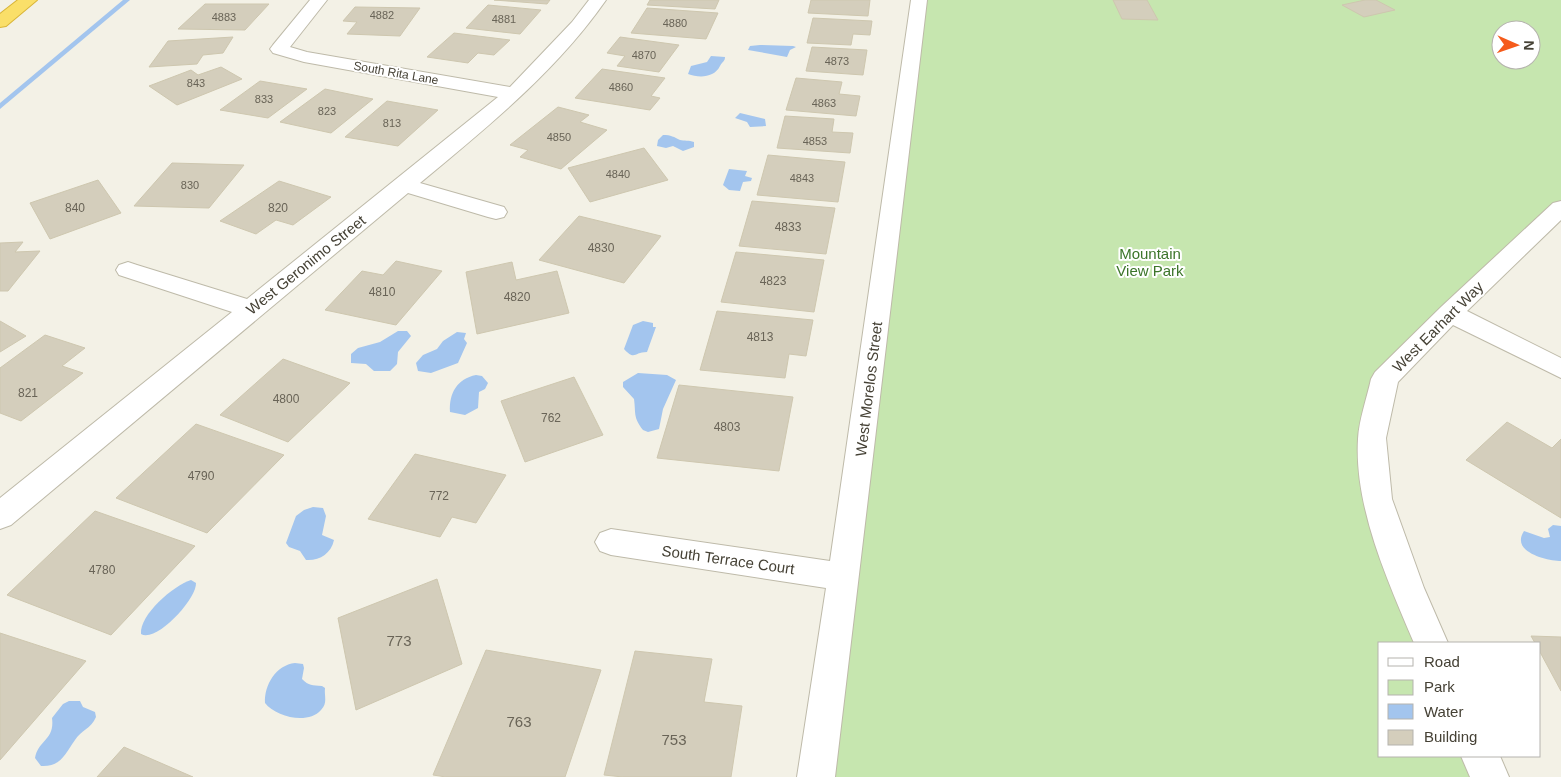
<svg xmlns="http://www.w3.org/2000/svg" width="1561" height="777" font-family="Helvetica,sans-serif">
<rect width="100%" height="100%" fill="#f3f1e6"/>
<!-- green -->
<path fill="#c6e6af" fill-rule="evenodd" d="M919,0H1561V208L1385,379L1372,438L1407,587L1431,643H1380V756H1480L1490,777H816ZM1501,30H1531V60H1501Z"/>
<!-- water -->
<g fill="#a3c5ee">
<polygon points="760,45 793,46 796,47 790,50 787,57 748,50 750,46"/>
<path d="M711,56L725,57C725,61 723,61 720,66C714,78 699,78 688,74L691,66L707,62Z"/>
<polygon points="740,113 765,119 766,126 750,127 747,122 735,118"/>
<path d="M663,135C671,135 674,137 680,140C684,141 689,140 694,142V147L683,151L673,146L666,148L657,146L658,140Z"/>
<polygon points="729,169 747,171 745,176 752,178 751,181 743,182 740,191 729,190 723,185"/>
<path d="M643,321L653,323V327H656L647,352C634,352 635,361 624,349L633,325Z"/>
<polygon points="398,331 407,331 411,336 398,352 397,364 390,371 374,371 366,364 351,363 351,354 358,348 380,342"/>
<polygon points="457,332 466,333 464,339 467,343 458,363 431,373 418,371 416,363 423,355 437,349 443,341"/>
<path d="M638,373L667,375L676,380L663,409L659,429L648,432L643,430C633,417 636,414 634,399L623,387V382Z"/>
<path d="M476,375L482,376L488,383L485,389L479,392L478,408L465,415L450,412C449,393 457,379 476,375Z"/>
<path d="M313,507L323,508L326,516L322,535L334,540C331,554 319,561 306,560L300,551L289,547L286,543L296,516L304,510Z"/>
<path d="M1553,525L1561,526V561C1547,561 1510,552 1524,531L1544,538L1550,537L1548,529Z"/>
<path d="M191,580L196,583C197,598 157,643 141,634C139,615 174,585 191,580Z"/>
<path d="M295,663L303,664L304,668L302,679C309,686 312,685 322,686L325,688C324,696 328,703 321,710C308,725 276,717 265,703C264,685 276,665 295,663Z"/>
<path d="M69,701H80L83,707L95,712L96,717C91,729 81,730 75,740C65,754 61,767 41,766L35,758C38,740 55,740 52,718L63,704Z"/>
</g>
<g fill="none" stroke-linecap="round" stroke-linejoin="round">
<!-- stream -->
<polygon fill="#a3c5ee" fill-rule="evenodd" points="123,0 130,0 0,109 0,103"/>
</g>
<!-- building -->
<g fill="#d4cebc" stroke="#cec7af">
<polygon points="494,0 550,0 547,4"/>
<polygon points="650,0 719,0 715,9 647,5"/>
<polygon points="811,0 870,0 868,16 808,13"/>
<polygon points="1113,0 1147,0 1158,20 1122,19"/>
<polygon points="1365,0 1376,0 1395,10 1364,17 1342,5"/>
<polygon points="205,4 269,4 245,30 178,29"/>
<polygon points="488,5 541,10 520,34 466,28"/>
<polygon points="355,7 420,8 400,36 347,34 357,22 343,21"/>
<polygon points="647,8 718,13 706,39 631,33"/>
<polygon points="813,18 872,21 870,35 853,34 851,45 807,43"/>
<polygon points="454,33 510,40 494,55 478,53 468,63 427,57"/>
<polygon points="233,37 223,53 203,55 197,64 149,67 168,41"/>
<polygon points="620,37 679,45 659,72 617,66 625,56 607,53"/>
<polygon points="812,47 867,50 863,75 806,71"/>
<polygon points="221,67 242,79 177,105 149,86 191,70 198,75"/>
<polygon points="602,69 665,78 651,96 660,98 650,110 575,98"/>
<polygon points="796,78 842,82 839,94 860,96 856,116 786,110"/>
<polygon points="260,81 307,89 268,118 220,110"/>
<polygon points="325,89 373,99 331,133 280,122"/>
<polygon points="387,101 438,110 398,146 345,137"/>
<polygon points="558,107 589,115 580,122 607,130 561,169 520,157 528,150 510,145"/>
<polygon points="785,116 834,119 832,132 853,133 850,153 777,148"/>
<polygon points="644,148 668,180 590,202 568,168"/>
<polygon points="768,155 845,162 838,202 757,195"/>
<polygon points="172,163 244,165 209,208 134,206"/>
<polygon points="98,180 121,213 50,239 30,203"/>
<polygon points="279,181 331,197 293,225 276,220 256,234 220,221"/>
<polygon points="752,201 835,208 826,254 739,246"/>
<polygon points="579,216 661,236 624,283 539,260"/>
<polygon points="23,242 15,252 40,251 8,291 0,291 0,243"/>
<polygon points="736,252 824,260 814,312 721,302"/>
<polygon points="396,261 442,271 396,325 325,310 362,271 383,275"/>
<polygon points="512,262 516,280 557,271 569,313 477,334 466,272"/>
<polygon points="717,311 813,320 806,356 789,354 785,378 700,370"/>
<polygon points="0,321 26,336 0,352"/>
<polygon points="45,335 85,348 62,366 83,373 21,421 0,413 0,368"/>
<polygon points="283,359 350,383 288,442 220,415"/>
<polygon points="574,377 603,435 525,462 501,401"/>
<polygon points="679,385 793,397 779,471 657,458"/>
<polygon points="1507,422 1552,448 1561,439 1561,518 1466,460"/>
<polygon points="196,424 284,455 207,533 116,498"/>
<polygon points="415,454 506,475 476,523 452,517 440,537 368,519"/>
<polygon points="95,511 195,546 111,635 7,595"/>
<polygon points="437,579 462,664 356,710 338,618"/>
<polygon points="0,633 86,661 0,760"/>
<polygon points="1531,636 1561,637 1561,691 1540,652 1540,643 1535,643"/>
<polygon points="486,650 601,670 565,777 446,777 433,775"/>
<polygon points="635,651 712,659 704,702 742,706 731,777 623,777 604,775"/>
<polygon points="124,747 193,777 97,777"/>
</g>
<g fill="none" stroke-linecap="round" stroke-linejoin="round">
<!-- street casing -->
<g stroke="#bebaa9" stroke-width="2">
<g id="street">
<path d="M310,0H327L290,47L307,52L510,87L572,22L589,0H606C556,72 487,127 420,183L504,207L507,212L504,217L496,219L488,217L408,193L11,525L0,529V498L232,312L119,275L116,270L119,265L128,262L137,265L247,299L498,97L304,62L273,53L270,49L273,45Z"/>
<polygon points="911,0 927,0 835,777 797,777 826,588 611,555 600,551 595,542 600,533 611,529 830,561"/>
<path d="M1561,201V220L1467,311L1561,358V378L1453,325L1398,382L1386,438L1392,499L1424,588L1448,643H1414C1388,582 1354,507 1358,439C1359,419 1367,398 1371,379L1375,372L1441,307L1553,203Z"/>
<polygon points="1461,756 1500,756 1509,777 1470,777"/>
</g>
</g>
<!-- highway casing -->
<g stroke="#d9b539" stroke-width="2">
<polygon id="highway" points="18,0 37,0 6,26 0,27 0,14"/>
</g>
<!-- street -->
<use href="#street" fill="#fff" fill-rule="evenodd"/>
<!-- highway -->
<use href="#highway" fill="#fadf69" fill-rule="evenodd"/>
</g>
<g text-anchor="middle" stroke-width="4" stroke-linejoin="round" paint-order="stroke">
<!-- far-number labels -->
<g font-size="11" fill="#696457">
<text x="382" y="19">4882</text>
<text x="224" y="21">4883</text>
<text x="504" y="23">4881</text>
<text x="675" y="27">4880</text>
<text x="644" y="59">4870</text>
<text x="837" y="65">4873</text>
<text x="196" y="87">843</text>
<text x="621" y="91">4860</text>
<text x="264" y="103">833</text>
<text x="824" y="107">4863</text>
<text x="327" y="115">823</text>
<text x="392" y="127">813</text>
<text x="559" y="141">4850</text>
<text x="815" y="145">4853</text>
<text x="618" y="178">4840</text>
<text x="802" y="182">4843</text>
<text x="190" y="189">830</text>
</g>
<!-- far-street labels -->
<g font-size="12" fill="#454135" stroke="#fff">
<text transform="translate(396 73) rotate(10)" y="4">South Rita Lane</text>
</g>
<!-- number labels -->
<g font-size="12" fill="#696457">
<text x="75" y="212">840</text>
<text x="278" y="212">820</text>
<text x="788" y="231">4833</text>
<text x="601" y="252">4830</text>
<text x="773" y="285">4823</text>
<text x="382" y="296">4810</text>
<text x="517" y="301">4820</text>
<text x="760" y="341">4813</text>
<text x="28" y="397">821</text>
<text x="286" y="403">4800</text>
<text x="551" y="422">762</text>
<text x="727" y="431">4803</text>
<text x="201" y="480">4790</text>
<text x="439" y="500">772</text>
<text x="102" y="574">4780</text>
</g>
<!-- park labels -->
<g font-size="15" fill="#3c752a" stroke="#fff">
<text x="1150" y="259">Mountain<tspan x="1150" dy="17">View Park</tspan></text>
</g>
<!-- street labels -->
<g font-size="15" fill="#454135" stroke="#fff">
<text transform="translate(306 265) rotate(-39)" y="5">West Geronimo Street</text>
<text transform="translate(1438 327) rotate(-45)" y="5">West Earhart Way</text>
<text transform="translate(869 389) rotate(-83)" y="5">West Morelos Street</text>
<text transform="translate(728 560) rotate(8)" y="5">South Terrace Court</text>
</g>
<!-- near-number labels -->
<g font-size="15" fill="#696457">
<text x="399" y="646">773</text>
<text x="519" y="727">763</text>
<text x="674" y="745">753</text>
</g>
</g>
<!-- legend -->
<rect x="1378" y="642" width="162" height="115" fill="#ffffff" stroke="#b5b3ae"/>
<rect x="1388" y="658" width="25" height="8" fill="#ffffff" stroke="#b5b3ae"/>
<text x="1424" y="667" font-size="15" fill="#454135">Road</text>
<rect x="1388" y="680" width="25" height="15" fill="#c6e6af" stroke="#b5b3ae"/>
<text x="1424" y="692" font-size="15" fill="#454135">Park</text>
<rect x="1388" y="704" width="25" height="15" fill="#a3c5ee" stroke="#b5b3ae"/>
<text x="1424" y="717" font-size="15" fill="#454135">Water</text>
<rect x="1388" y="730" width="25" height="15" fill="#d4cebc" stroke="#b5b3ae"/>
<text x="1424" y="742" font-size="15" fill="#454135">Building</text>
<!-- north arrow -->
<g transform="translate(1516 45) rotate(92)"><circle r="24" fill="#ffffff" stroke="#b5b3ae"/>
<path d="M0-4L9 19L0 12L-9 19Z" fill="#f55b1b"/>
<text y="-8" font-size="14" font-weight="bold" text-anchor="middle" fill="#454135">N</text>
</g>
</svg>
